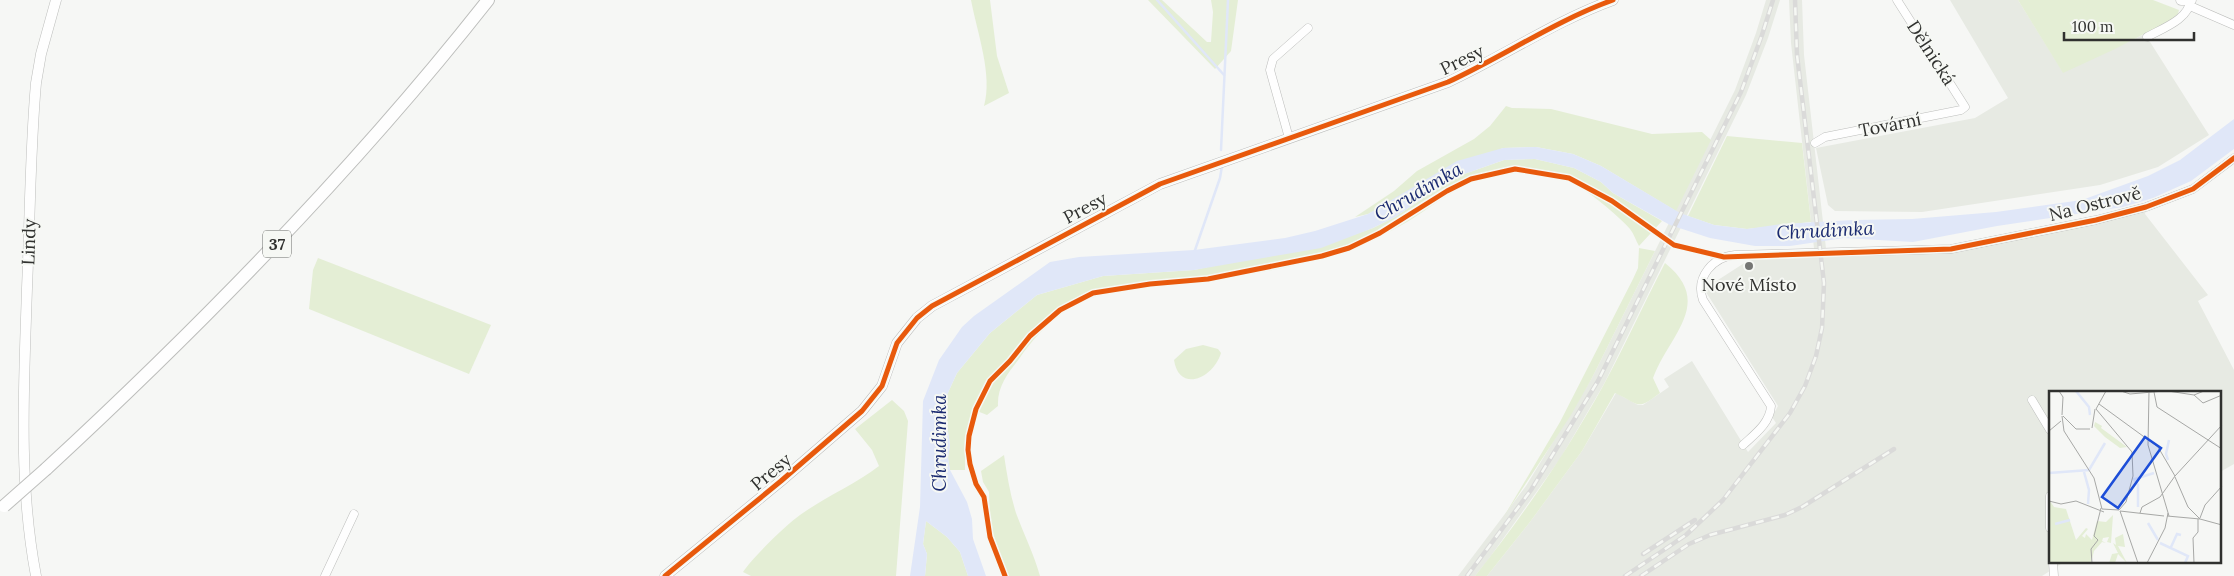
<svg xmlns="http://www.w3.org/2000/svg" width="2234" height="576" font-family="Lora,serif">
<rect width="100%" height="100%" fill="#f6f7f5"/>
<!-- built -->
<g fill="#e7eae3">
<polygon points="1766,0 1780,0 1768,38 1746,95 1604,384 1560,459 1488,560 1475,576 1458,576 1526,486 1592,378 1735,90 1756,33"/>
<polygon points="1789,0 1802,0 1804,55 1827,257 1959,252 2146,210 2145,214 2208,295 2198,301 2234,370 2234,464 2220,472 2220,392 2050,392 2050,562 2064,562 2042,576 1487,576 1530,522 1582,451 1616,393 1638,405 1643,405 1669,387 1664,379 1692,361 1748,452 1776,423 1772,417 1778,406 1704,289 1749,260 1815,257 1791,43"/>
<polygon points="1950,0 2018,0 2063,72 2145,34 2209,135 2158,167 2100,185 1922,212 1835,211 1828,205 1816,148 1975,118 2008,98"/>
</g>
<!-- green -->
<g fill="#e4eed5">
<path d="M971,0H990L997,56L1009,93L984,106C993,75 977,32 971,0Z"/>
<polygon points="1148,0 1162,0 1207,42 1211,42 1213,12 1211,0 1238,0 1231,51 1215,69"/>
<polygon points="2018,0 2153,0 2179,10 2177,17 2115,49 2063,73"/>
<polygon points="1506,106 1512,108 1551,109 1652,134 1702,132 1711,140 1676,211 1601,166 1573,154 1536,147 1503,148 1368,214 1355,217 1394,191 1417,171 1474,139 1490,126"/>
<polygon points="1727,136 1802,143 1811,222 1747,229 1714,225 1688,216"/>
<path d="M1535,159L1574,168L1601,182L1613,193L1662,221L1639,246C1636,241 1634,234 1630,229C1620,217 1585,188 1571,182C1557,176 1538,173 1523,173C1471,172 1447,197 1407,222C1386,234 1362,247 1338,254C1295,267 1249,275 1205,281C1120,293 1075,280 1019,359C1008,373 997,387 998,406L987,415L972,409L965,441V470H950L948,458L950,445L945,411L946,397L957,373L990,333L1037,295L1103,276L1194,270L1353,235L1373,228L1395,217L1453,178L1504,160Z"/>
<polygon points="1639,248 1655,251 1592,378 1571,415 1503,518 1560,422 1633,279 1638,268"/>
<polygon points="318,258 491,325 469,374 309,309 313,270"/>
<path d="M1665,263C1715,303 1669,335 1653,378L1660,393C1636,411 1641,405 1615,393L1582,451L1530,522L1487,576H1475C1523,516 1566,453 1603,386C1625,346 1644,303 1665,263Z"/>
<path d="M1203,345L1218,349L1221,353C1213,379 1179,393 1174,360L1186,349Z"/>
<path d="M892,400L904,411L908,421L896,576H751L743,572C752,558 786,525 800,515C825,497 854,485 879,466L872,450L855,429Z"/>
<path d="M1004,455C1007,475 1010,494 1016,513C1024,535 1034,554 1040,576H1008L990,525L989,492L983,482L981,471Z"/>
<polygon points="926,521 947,537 960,552 968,576 925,576 927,554 923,544"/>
</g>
<!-- water -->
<polygon fill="#e0e7f8" points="2234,119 2234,149 2191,181 2153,198 2123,207 1997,226 1913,242 1844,238 1790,246 1755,246 1710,238 1670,225 1613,193 1601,182 1574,168 1535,159 1504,160 1453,178 1395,217 1373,228 1321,248 1194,270 1103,276 1037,295 990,333 957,373 946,397 945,411 950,445 948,458 950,470 967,502 972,519 973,539 986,576 968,576 960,552 947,537 926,521 923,544 927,554 925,576 910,576 920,507 923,401 939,360 962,327 974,316 1050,262 1079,257 1194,250 1285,238 1315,231 1368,214 1457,161 1503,148 1536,147 1573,154 1601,166 1680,213 1714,225 1747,229 1782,224 1854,220 1912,219 1996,212 2082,200 2148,176 2180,160"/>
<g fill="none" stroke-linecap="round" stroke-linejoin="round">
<!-- stream -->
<g stroke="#e0e7f8" stroke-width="2.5">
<polyline points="1157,0 1224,75"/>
<polyline points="1221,150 1228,0"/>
<polyline points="1194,253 1220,178 1222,166"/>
</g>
<!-- minor casing -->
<g stroke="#bdbebc" stroke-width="9">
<g id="minor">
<polyline points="2190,6 2234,25"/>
<path d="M2147,37C2161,29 2190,19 2190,0"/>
<polyline points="1289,138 1270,70 1273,59 1308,28"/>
<polyline points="1815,143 1825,137 1961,110 1965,107 1897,0"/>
<polyline points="2032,400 2050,430"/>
<path d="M1743,445C1755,434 1770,423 1771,406L1703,300C1695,277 1713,257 1735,255L1951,249L2096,220L2146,207L2193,189L2234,158"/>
<polyline points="2050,496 2050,528"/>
<polyline points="2053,562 2054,576"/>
<polyline points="325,576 354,514"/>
</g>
</g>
<!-- tertiary casing -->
<g stroke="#bdbebc" stroke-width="11">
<g id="tertiary">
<polyline points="2181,0 2191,0"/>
<path d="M36,576C18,481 24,385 27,288C30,220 30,151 36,83L41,54L56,0"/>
<path d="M665,576L781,481L862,411L882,386L897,343L917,318L932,306L1160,184L1448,82C1504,56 1555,21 1613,0"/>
</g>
</g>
<!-- primary casing -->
<g stroke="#bdbebc" stroke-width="14">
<path id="primary" d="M46,469C204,323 355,169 488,0"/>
</g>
<!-- minor -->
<use href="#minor" stroke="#fefefe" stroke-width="8"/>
<!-- tertiary -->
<use href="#tertiary" stroke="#fefefe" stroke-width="10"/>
<!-- primary -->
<use href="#primary" stroke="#fefefe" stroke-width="12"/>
<!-- rail casing -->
<g stroke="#dadad9" stroke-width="4.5">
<g id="rail">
<polyline points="1643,554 1695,520"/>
<polyline points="1467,576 1531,490 1598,381 1741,92 1762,35 1773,0"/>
<polyline points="1625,576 1686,535 1723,500 1790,413 1805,386 1816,356 1822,328 1824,283 1797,55 1795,0"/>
<polyline points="1641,576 1689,544 1710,535 1785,515 1802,507 1894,449"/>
</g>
</g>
<!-- rail -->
<use href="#rail" stroke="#f6f8f4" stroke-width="2.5" stroke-dasharray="8" stroke-linecap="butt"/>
<!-- primary-bridge casing -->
<g stroke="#bdbebc" stroke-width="14" stroke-linecap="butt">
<polyline id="primary-bridge" points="4,506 46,469"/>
</g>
<!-- primary-bridge -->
<use href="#primary-bridge" stroke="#fefefe" stroke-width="12"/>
<!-- cycleway casing -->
<g stroke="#f6f8f4" stroke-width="8">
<g id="cycleway">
<path d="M665,576L781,481L862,411L882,386L897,343L917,318L932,306L1160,184L1448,82C1504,56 1555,21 1613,0"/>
<polyline points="1005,576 990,537 984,497 976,484 970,464 968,450 969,436 976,409 990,381 1010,361 1030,336 1060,310 1093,293 1150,284 1208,279 1322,256 1349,248 1380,233 1447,191 1471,179 1515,169 1569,178 1612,201 1674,245 1724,257 1951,249 2096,220 2146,207 2193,189 2234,158"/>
</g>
</g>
<!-- cycleway -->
<use href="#cycleway" stroke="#e8590c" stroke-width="5"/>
</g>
<!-- markers -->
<circle fill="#757674" stroke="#f6f8f4" stroke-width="2" cx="1749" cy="266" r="5"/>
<g text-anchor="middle" stroke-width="4" stroke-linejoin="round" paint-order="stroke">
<!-- shield labels -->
<rect fill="#f6f8f4" stroke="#6b6d6a" stroke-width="1" x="263" y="230.5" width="28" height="27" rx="4"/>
<g font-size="16" font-weight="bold" fill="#30312f">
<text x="277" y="250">37</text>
</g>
<!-- street labels -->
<g font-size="18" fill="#30312f" stroke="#f6f8f4">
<text transform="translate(1931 53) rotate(57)" y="6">Dělnická</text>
<text transform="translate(1462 60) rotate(-26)" y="6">Presy</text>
<text transform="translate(1890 125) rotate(-11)" y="6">Tovární</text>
<text transform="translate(2095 204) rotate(-14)" y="6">Na Ostrově</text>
<text transform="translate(1085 208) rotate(-28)" y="6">Presy</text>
<text transform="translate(29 242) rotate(-88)" y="6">Lindy</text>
<text transform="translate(771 472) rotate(-40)" y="6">Presy</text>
</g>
<!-- poi labels -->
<g font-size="18" fill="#30312f" stroke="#f6f8f4">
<text x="1749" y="291">Nové Místo</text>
</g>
<!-- water labels -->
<g font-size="19" font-style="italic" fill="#1a2a70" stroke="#f6f8f4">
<text transform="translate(1418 191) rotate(-30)" y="7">Chrudimka</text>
<text transform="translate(1825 230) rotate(-3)" y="7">Chrudimka</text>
<text transform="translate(939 443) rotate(-90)" y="7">Chrudimka</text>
</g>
</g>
<!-- overview -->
<g transform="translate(2049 391)">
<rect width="172" height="172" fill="#f6f7f5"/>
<path d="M46,31L53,35L52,37L78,56L71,57L56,46L45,35ZM1,110L5,116L17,118L27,149L37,137L39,138L33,145L36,147L37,143L43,149L48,130L57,131L64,124L62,152L58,151L60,146L54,147L53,150L57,152L53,151L45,160L42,172H0ZM74,143L76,156L69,155L78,172L69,163L66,172H60L63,163L69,162L64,152L67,154L66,147Z" fill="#e4eed5"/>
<path fill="none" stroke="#e0e7f8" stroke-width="2.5" d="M27,0L40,16L41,24M119,69L117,63L120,49M35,81L40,99L39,113M0,82L40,79L56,52M84,87L89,94V116M86,88L105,82M99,132L109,149M6,133L21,129M111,152L139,165L136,172M122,156L128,143L132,144"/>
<path fill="none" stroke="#a7a8a6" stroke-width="1" d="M10,0L14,6L13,24M72,0L81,3L115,0M100,0L99,54L120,125M119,0L145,4L155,0M105,1L108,16L173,58M145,4L154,12L173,4M50,13L109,56L126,85M47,18L83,61L84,85L77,111L70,119M47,18L57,0M13,25L15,40L45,87L53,118L70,119M14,25L27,38H41M43,37L46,18M0,40L12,30M126,85L173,34M126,86L139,116L151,128M0,110L12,113L27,110L55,121M91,122L93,116L111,106L126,85M118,125L151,128M151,127L156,114L173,95M151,128L173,134M43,172L42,158L49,149L45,145L52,117M89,172L71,120L115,125M98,172L116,137L119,122M145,172L144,147L149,141V128"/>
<path fill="#1d4ed8" fill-opacity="0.15" stroke="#1d4ed8" stroke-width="2.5" d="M96,46L112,57L69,117L53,106Z"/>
<rect width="172" height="172" fill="none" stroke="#30312f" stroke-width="2.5"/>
</g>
<!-- scale -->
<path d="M2064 32v8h130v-8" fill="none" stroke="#30312f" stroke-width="2.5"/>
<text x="2072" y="32" font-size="15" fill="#30312f" stroke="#f6f8f4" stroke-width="4" paint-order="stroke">100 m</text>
</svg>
